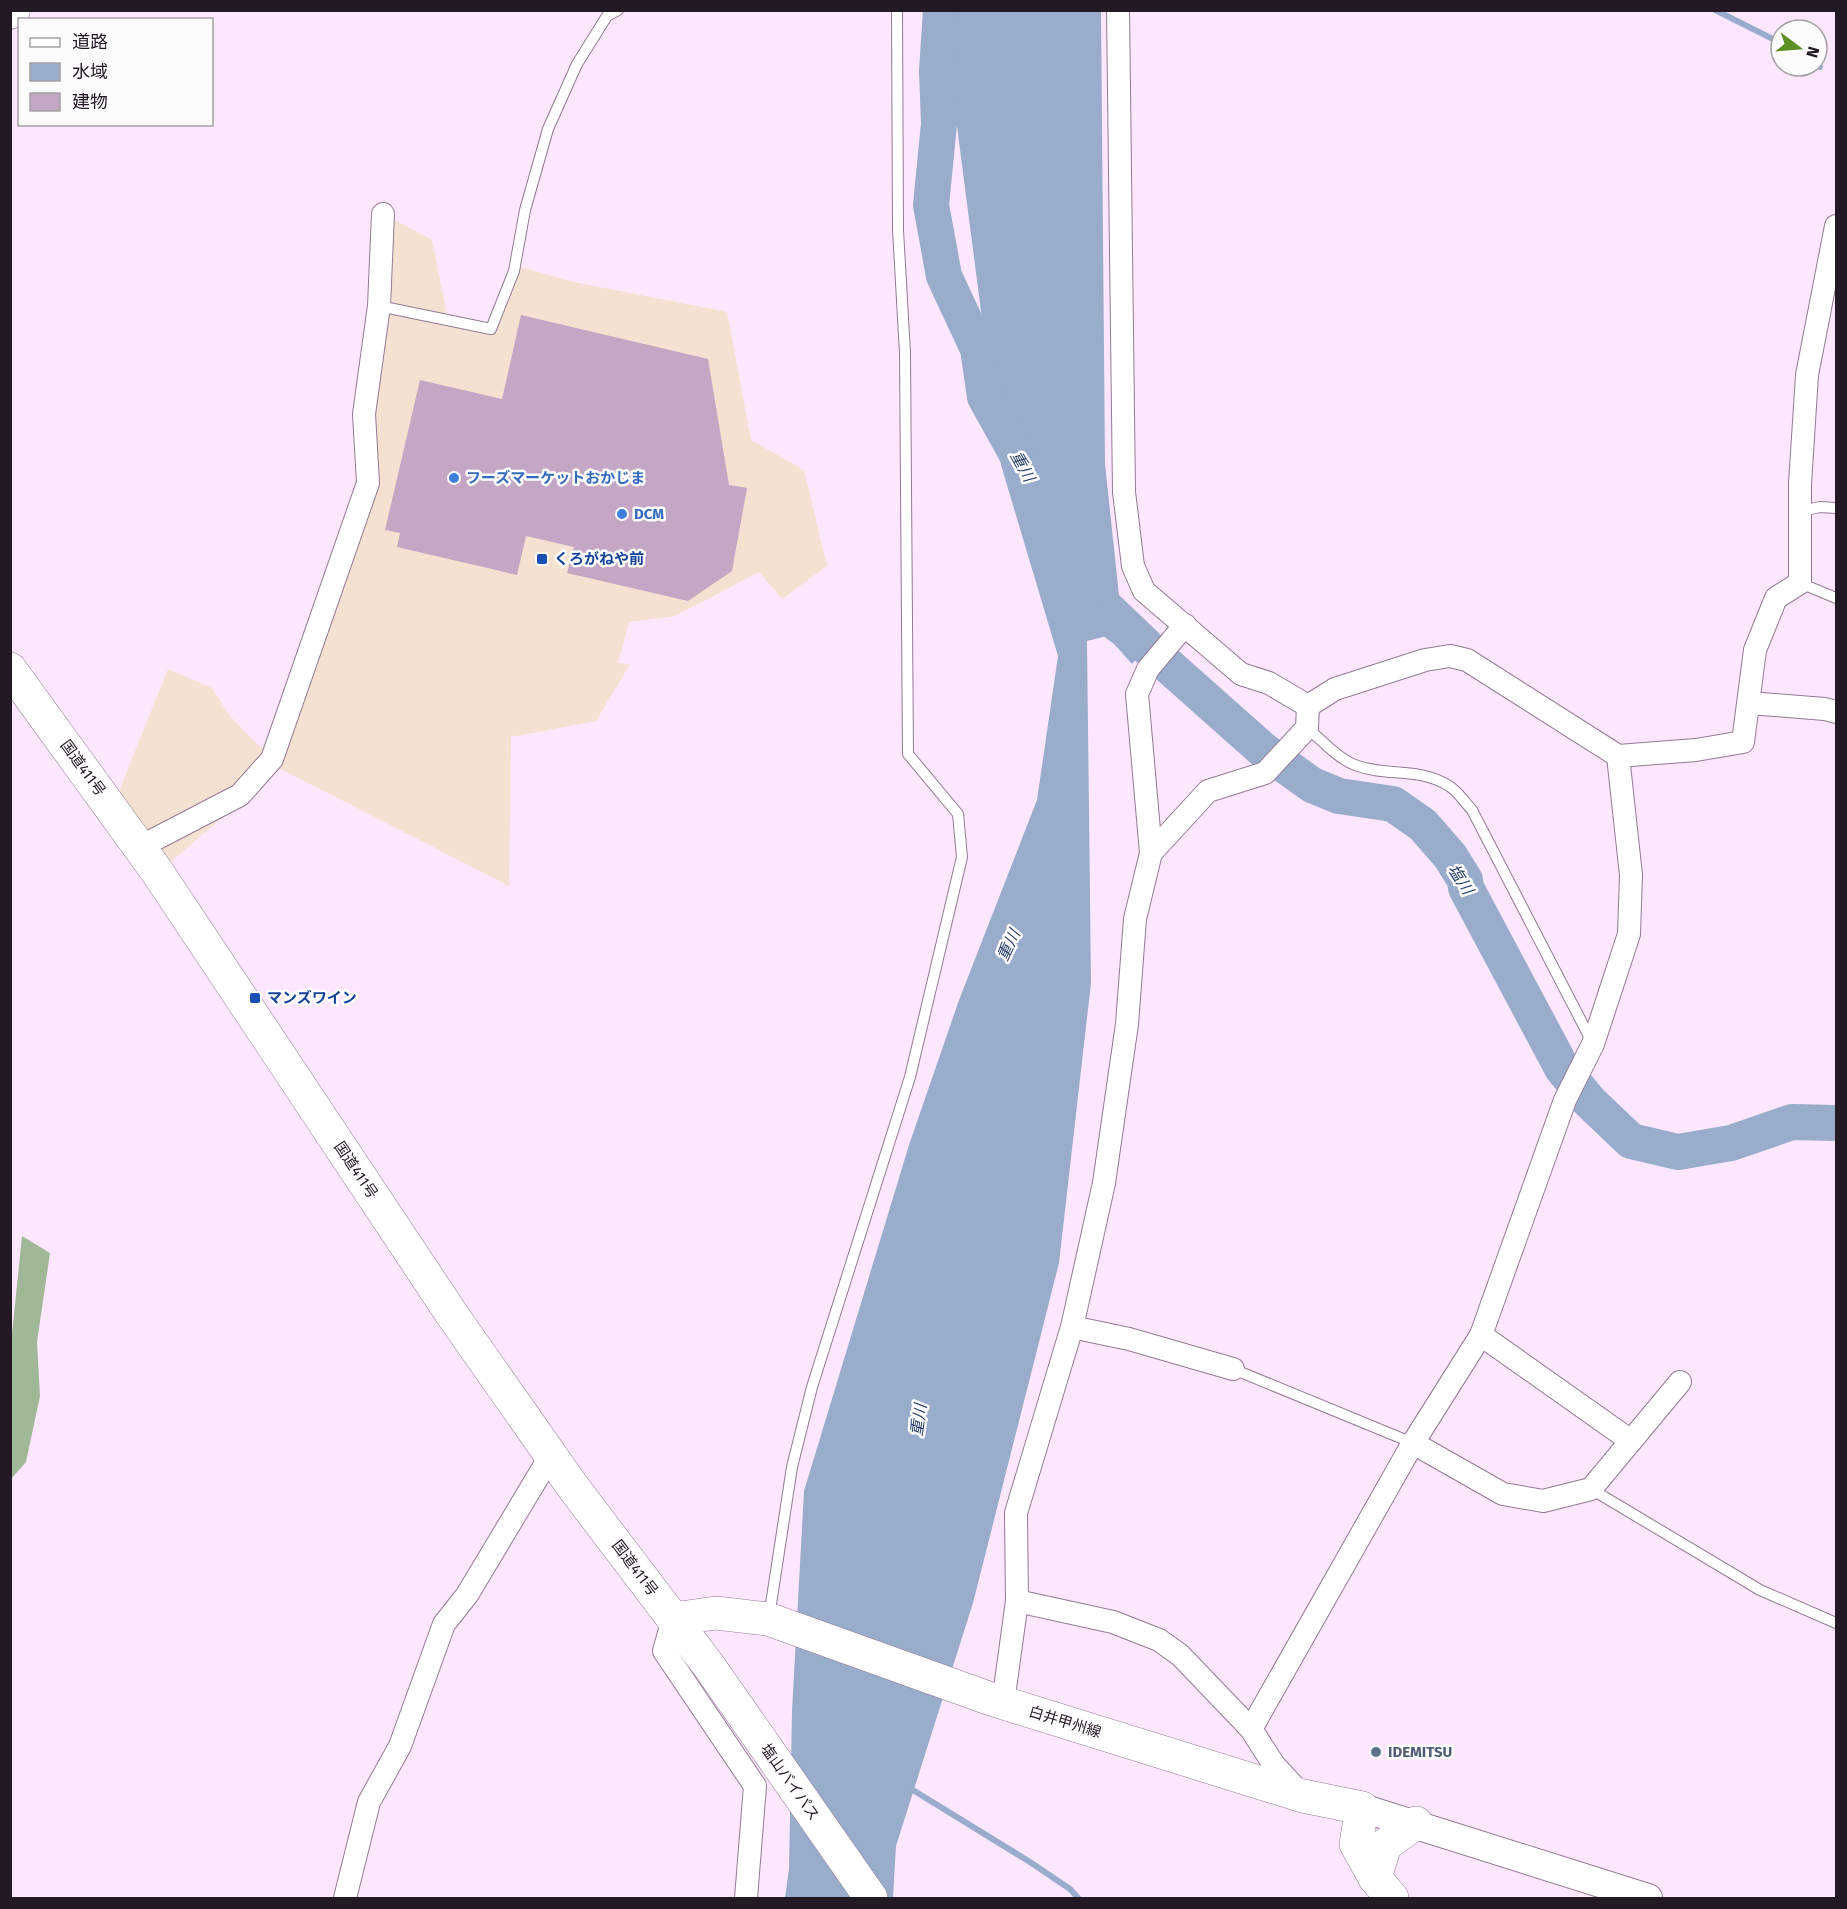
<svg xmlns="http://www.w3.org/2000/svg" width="1847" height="1909" font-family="'Fira Sans','Noto Sans JP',sans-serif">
<rect width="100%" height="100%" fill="#fde7fe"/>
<!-- commercial -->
<polygon fill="#f4e1d1" points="383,214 432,240 448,320 491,329 521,267 574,282 727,312 751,440 804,470 827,566 782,599 759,572 675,616 629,622 618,663 630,664 596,721 511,737 509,886 279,768 158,873 114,812 123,781 168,669 212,688 230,716 272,759 368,483"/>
<!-- forest -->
<polygon fill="#a1b898" points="22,1236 50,1253 37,1342 40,1396 26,1462 11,1479 10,1353"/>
<!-- water -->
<polygon fill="#99accc" points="942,11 1101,11 1105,464 1119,595 1159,633 1132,664 1107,636 1087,641 1091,983 1059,1263 973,1603 896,1846 893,1898 785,1898 789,1869 792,1711 804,1491 909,1145 959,1000 1037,800 1058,656 1001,465"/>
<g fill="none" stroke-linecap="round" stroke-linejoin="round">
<!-- stream -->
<g stroke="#99accc" stroke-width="6">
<polyline points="1715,10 1781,43"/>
<polyline points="1817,66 1820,67"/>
<polyline points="908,1787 1030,1862 1070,1889 1078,1898"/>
</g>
<!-- river -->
<g stroke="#99accc" stroke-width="36">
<polyline points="941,10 937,71 939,124 931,205 944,276 978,349 985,397 1019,458"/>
<polyline points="1109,618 1137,638 1262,749 1312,785 1339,796 1393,804 1423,825 1450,856 1465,880 1466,888 1562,1068 1589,1101 1631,1141 1678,1152 1731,1143 1792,1122 1836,1123"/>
</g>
</g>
<!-- building -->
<polygon fill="#c3a7c4" points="521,315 708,359 729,485 747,488 732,571 688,601 567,573 574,547 526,536 517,575 397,547 400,533 385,530 420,380 502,399"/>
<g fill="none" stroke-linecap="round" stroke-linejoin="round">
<!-- service casing -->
<g stroke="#937a94" stroke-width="12">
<g id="service">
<polyline points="379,306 491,329 514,271 525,210 548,129 577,64 607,16 618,10"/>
<polyline points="1802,511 1820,507 1836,508"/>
<polyline points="1800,583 1836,598"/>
<path d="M1307,728C1322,740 1337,758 1355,765C1386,777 1420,767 1449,786C1458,791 1465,803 1472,810L1592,1042"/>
<polyline points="1233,1369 1413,1443"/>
<polyline points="1591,1489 1760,1590 1836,1623"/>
<polyline points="769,1617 792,1467 812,1387 910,1077 962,857 958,814 908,754 905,353 898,230 897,10"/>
</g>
</g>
<!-- minor casing -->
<g stroke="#937a94" stroke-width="24">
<g id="minor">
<polyline points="1118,10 1124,492 1133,566 1144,591 1241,674 1269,683 1308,706"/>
<polyline points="1749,703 1825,709 1836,712"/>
<polyline points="140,847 240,795 272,759 368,483 364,414 379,306 383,214"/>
<polyline points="1151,853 1137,694 1148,669 1185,625"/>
<polyline points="1072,1327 1129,1339 1233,1369"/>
<polyline points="1481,1335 1631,1441"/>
<polyline points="1413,1443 1503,1494 1543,1501 1591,1489 1680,1382"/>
<polyline points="673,1619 664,1651 755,1786 746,1898"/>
<polyline points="1003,1703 1017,1601"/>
<polyline points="1251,1729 1413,1443 1481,1335 1565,1100 1593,1044 1629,934 1631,875 1618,756"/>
<polyline points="1302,1795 1274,1765 1251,1729 1180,1655 1159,1640 1113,1622 1017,1601 1016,1513 1072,1327 1104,1183 1127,1024 1135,919 1151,853 1208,791 1265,773 1307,728 1308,706 1335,689 1425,660 1450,656 1467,660 1618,756 1696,750 1743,742 1755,650 1776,598 1800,583 1800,484 1807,375 1836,226"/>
<polyline points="345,1898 369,1802 400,1746 444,1624 467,1595 551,1455"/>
</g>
</g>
<!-- tertiary casing -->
<g stroke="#937a94" stroke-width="30">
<polyline id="tertiary" points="1362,1808 1648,1898"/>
</g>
<!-- secondary casing -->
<g stroke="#937a94" stroke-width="33">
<polyline id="secondary" points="10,13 14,10"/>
</g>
<!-- primary casing -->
<g stroke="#937a94" stroke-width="34">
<g id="primary">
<polyline points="673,1619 716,1613 768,1619 991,1699 1303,1796 1362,1808 1356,1844 1375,1878 1392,1898"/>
<polyline points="1375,1878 1385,1845 1416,1823"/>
</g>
</g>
<!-- trunk casing -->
<g stroke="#937a94" stroke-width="34">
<polyline id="trunk" points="10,669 158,873 453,1316 573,1487 709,1666 871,1898"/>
</g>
<!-- service -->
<use href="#service" stroke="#fff" stroke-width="10"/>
<!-- minor -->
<use href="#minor" stroke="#fff" stroke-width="22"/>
<!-- tertiary -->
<use href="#tertiary" stroke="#fff" stroke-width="28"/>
<!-- secondary -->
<use href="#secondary" stroke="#fff" stroke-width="32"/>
<!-- primary -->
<use href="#primary" stroke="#fff" stroke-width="33"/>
<!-- trunk -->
<use href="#trunk" stroke="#fff" stroke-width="33"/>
</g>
<!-- markers -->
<g fill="#3f7fe0" stroke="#fcfcfc" stroke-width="2">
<circle cx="454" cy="478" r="6"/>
<circle cx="622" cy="514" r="6"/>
</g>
<g fill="#1a4fb4" stroke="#fcfcfc" stroke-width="2">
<rect x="536" y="553" width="12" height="12" rx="3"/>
<rect x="249" y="992" width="12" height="12" rx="3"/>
</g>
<circle fill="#5c6f8a" stroke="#fcfcfc" stroke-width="2" cx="1376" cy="1752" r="6"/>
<g text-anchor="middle" stroke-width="5" stroke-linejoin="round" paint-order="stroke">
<!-- shop labels -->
<g font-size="15" font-weight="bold" fill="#366cbe" stroke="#fcfcfc" text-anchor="start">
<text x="466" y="483">フーズマーケットおかじま</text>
<text x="634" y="519">DCM</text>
</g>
<!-- transit labels -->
<g font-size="15" font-weight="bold" fill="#164399" stroke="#fcfcfc" text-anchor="start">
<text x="554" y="564">くろがねや前</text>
<text x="267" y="1003">マンズワイン</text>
</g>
<!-- street labels -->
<g font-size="15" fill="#231924" stroke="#fcfcfc">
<text transform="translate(83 768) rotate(54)" y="5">国道411号</text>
<text transform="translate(356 1170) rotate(56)" y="5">国道411号</text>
<text transform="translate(635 1568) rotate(53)" y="5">国道411号</text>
<text transform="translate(1065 1722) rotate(17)" y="5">白井甲州線</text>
<text transform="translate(790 1782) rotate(55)" y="5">塩山バイパス</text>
</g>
<!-- service labels -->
<g font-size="15" font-weight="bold" fill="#4e5e75" stroke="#fcfcfc" text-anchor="start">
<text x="1388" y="1757">IDEMITSU</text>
</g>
<!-- water labels -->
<g font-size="16" font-style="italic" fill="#273f6a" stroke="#fcfcfc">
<text transform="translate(1023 466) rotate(61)" y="6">重川</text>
<text transform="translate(1461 879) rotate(57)" y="6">塩川</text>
<text transform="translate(1008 945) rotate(-65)" y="6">重川</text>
<text transform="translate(918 1420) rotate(-82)" y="6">重川</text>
</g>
</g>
<!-- border -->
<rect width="1847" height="1909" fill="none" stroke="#231924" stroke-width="24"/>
<!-- legend -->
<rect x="18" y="18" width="195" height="108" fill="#fcfcfc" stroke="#a5a1a6" stroke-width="1.5"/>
<rect x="30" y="38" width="30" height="9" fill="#ffffff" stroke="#a5a1a6" stroke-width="1.5"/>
<text x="72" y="48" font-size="18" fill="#231924">道路</text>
<rect x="30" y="63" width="30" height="18" fill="#99accc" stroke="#a5a1a6" stroke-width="1.5"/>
<text x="72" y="78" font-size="18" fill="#231924">水域</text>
<rect x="30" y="93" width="30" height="18" fill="#c3a7c4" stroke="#a5a1a6" stroke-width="1.5"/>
<text x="72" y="108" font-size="18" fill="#231924">建物</text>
<!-- north arrow -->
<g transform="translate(1799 48) rotate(106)"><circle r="28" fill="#fcfcfc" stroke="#a5a1a6" stroke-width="1.5"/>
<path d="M0-4.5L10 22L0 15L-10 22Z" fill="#5d8f25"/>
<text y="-9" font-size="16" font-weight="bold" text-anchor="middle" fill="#231924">N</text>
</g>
</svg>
